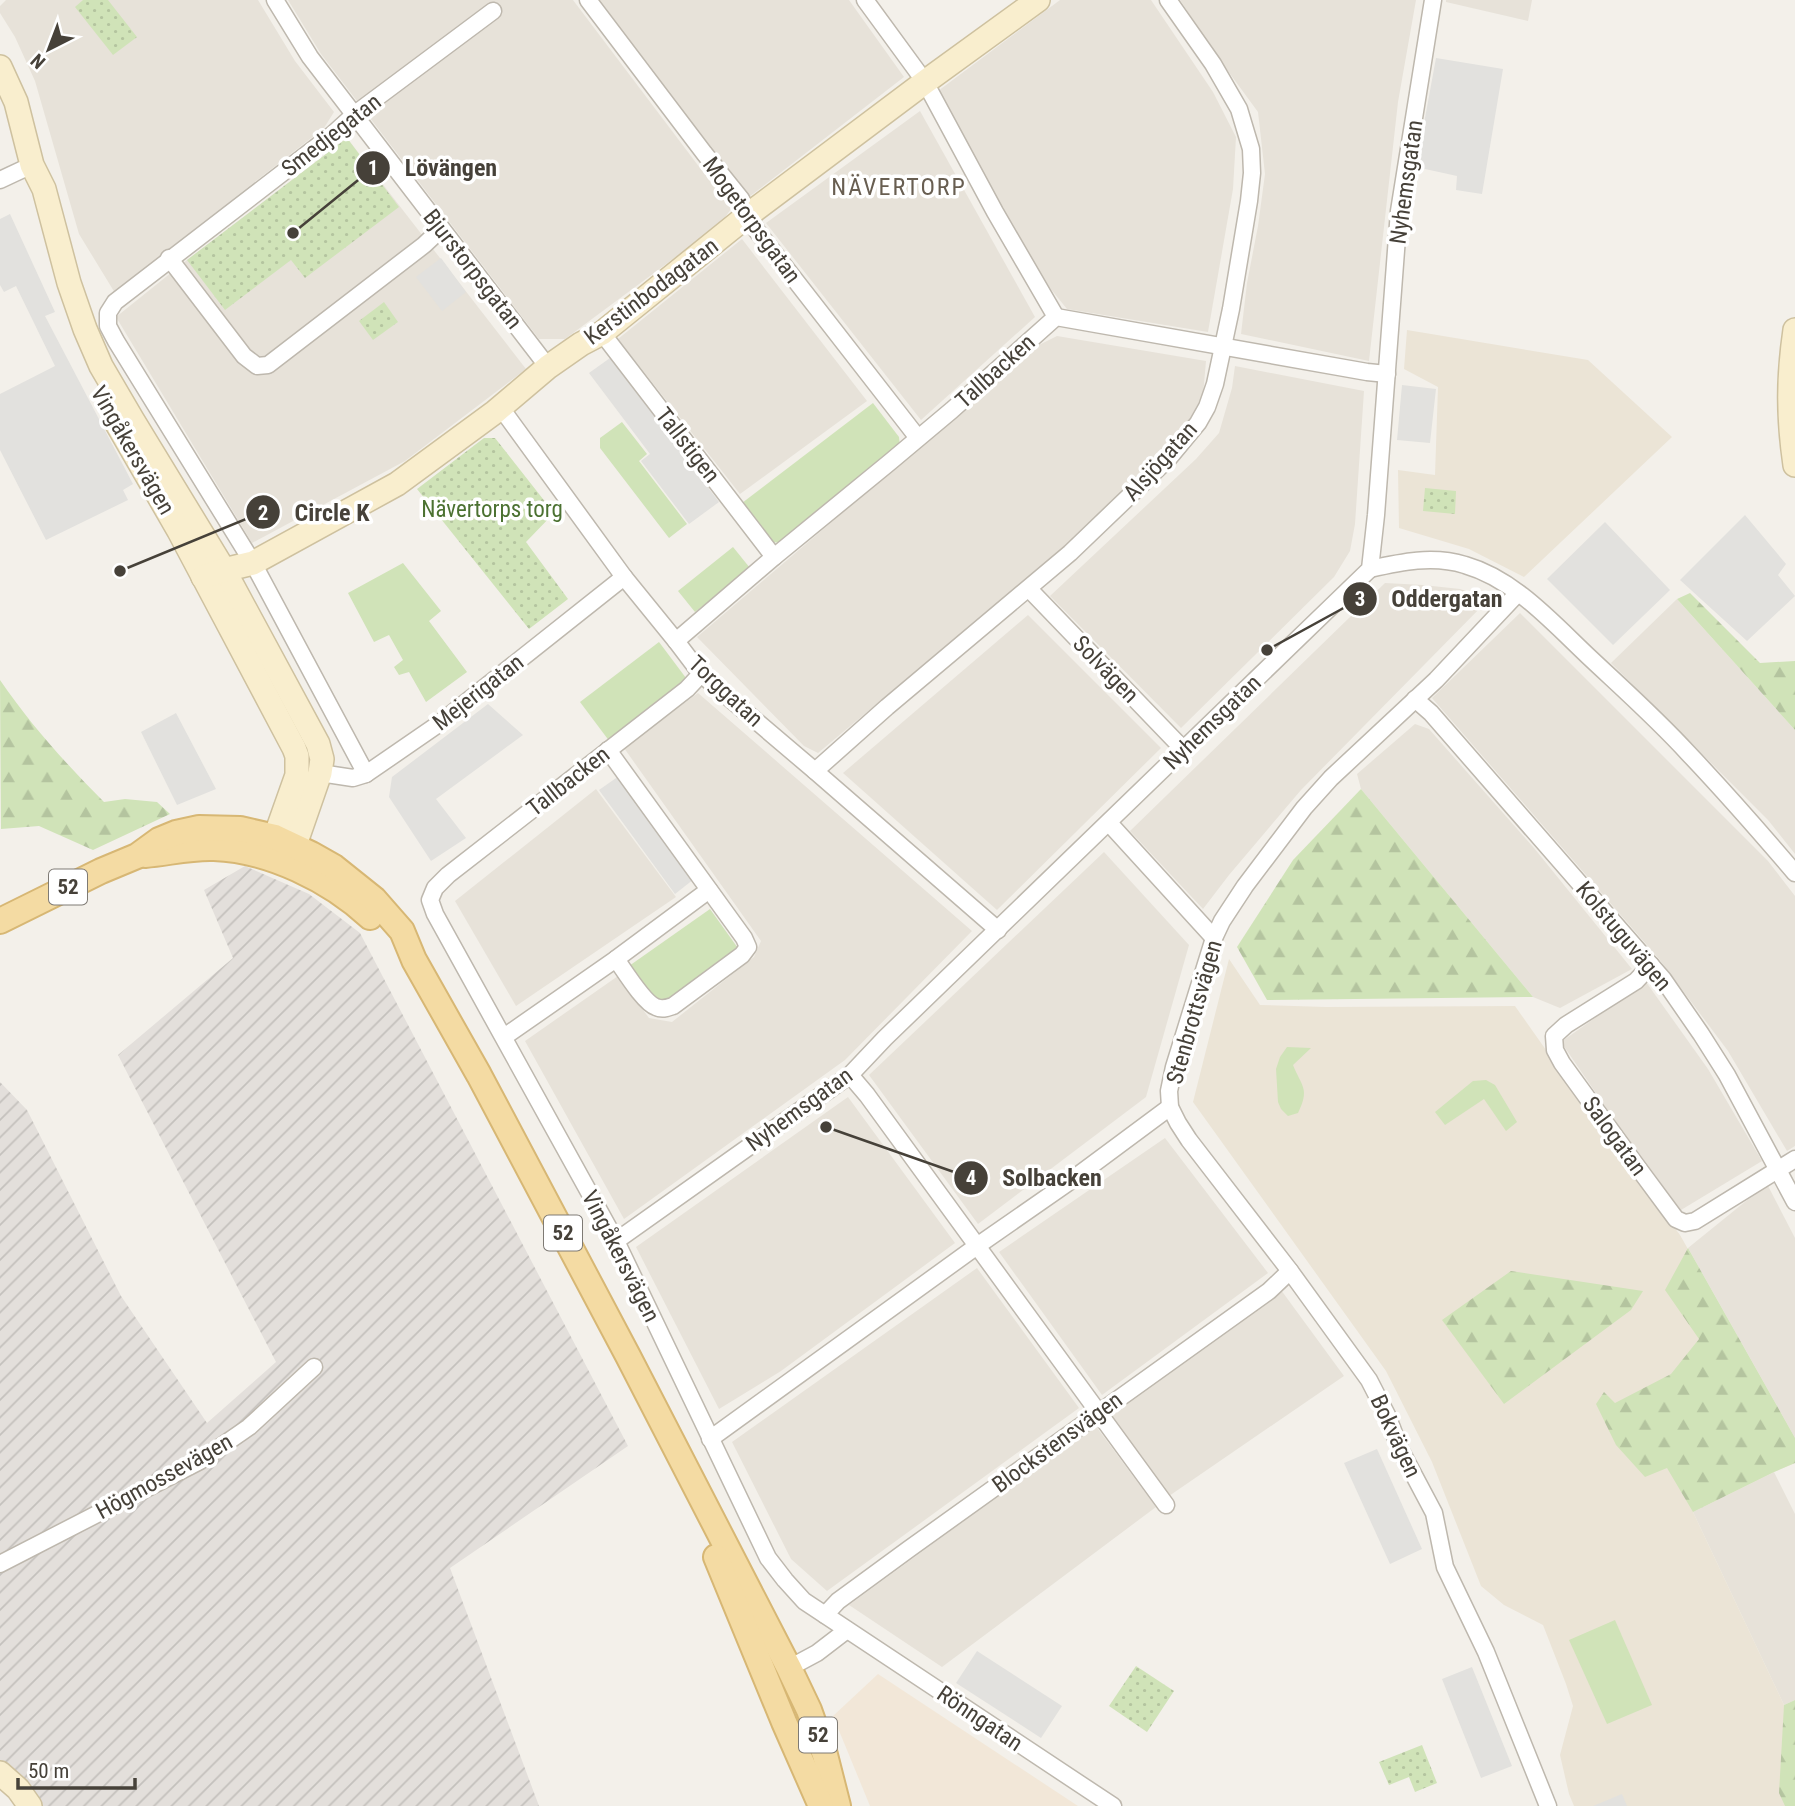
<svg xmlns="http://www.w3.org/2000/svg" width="1795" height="1806" font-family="'Roboto Condensed',sans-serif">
<defs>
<pattern id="industrial-furrows" width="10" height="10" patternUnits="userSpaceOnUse" patternTransform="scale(1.75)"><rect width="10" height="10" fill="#e3dfdb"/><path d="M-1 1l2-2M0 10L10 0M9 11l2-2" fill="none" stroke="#c4c1bd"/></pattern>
<pattern id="forest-firs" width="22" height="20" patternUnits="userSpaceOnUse" patternTransform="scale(1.75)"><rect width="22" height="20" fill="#d0e3b8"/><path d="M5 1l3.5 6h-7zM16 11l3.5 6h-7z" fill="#b4c49f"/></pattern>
<pattern id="park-dots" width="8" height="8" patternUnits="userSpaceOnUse" patternTransform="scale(1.75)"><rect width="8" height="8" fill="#d0e3b8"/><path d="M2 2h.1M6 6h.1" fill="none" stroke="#b4c49f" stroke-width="1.8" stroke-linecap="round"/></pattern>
</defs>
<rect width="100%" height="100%" fill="#f3f0ea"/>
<!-- residential -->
<g fill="#e7e2d9">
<polygon points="6,0 258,0 295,61 334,112 324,128 170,248 115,293 79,234 35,81 15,37 0,13 0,6"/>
<polygon points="288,0 573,0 731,209 720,224 565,339 539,339 321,54"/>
<polygon points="595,0 849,0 904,77 749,197"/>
<polygon points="1060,0 1151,0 1213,92 1236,137 1233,189 1208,332 1067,309 1041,277 938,91"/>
<polygon points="1180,0 1416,0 1398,102 1369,361 1241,334 1247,283 1258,226 1265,174 1258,112 1214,52"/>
<polygon points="1446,0 1532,0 1528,21 1446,2"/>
<polygon points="920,111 1035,317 921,420 766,223"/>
<polygon points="347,138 526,369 405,461 252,543 116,317 187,260"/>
<polygon points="742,239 867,401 740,494 618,339"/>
<polygon points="1057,336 1206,361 1203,395 1186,425 1158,457 1083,531 818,753 804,746 697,637 1039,345"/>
<polygon points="1235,366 1364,391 1355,524 1350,551 1334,577 1181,728 1050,596 1196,459 1219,433 1232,388"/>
<polygon points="1385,583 1423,585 1460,589 1484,597 1487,601 1301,790 1229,875 1203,909 1130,831"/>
<polygon points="1677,599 1795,730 1795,854 1768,820 1611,663"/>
<polygon points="1520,613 1768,861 1795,896 1795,1146 1787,1151 1728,1051 1659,959 1432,698"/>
<polygon points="1028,615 1161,748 997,910 843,773"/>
<polygon points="698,693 972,931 845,1060 624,1219 525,1041 618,976 649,1018 672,1022 754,957 761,941 624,748"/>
<polygon points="1415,724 1429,729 1534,848 1632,969 1560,1008 1533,997 1361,789 1357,774"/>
<polygon points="596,789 676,897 516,1006 455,901"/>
<polygon points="1104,852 1189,945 1146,1097 978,1224 869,1075"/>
<polygon points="1646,982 1708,1069 1762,1161 1681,1210 1622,1131 1561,1042"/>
<polygon points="848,1097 955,1243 781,1371 719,1409 636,1247"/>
<polygon points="1165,1138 1268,1273 1102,1395 999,1252"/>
<polygon points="1767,1184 1795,1238 1795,1438 1688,1248"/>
<polygon points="977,1268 1079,1408 827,1591 791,1559 732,1442"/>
<polygon points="1281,1290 1344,1376 1169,1496 1110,1414"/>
<polygon points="1095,1425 1156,1507 942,1667 849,1605"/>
<polygon points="1774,1472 1795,1514 1795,1700 1784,1705 1693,1512"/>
</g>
<!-- commercial -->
<polygon fill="#f2e7d8" points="878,1674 1078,1806 870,1806 833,1716"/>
<!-- industrial -->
<polygon fill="url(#industrial-furrows)" points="245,866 309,894 360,933 628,1446 450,1568 539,1806 30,1806 0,1765 0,1082 27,1110 121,1296 207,1423 276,1362 118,1055 233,958 204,890"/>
<!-- education -->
<g fill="#ebe4d6">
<polygon points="1407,330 1588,360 1672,437 1524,577 1469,549 1399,528 1398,470 1435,475 1438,387 1404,369"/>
<polygon points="1229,959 1260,1005 1326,1007 1515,1006 1615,1148 1680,1235 1795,1438 1795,1463 1774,1472 1693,1512 1784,1705 1795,1733 1795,1806 1574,1806 1569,1794 1560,1755 1573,1706 1566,1684 1543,1625 1504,1605 1481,1586 1432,1462 1386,1371 1193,1102"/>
</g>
<!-- grass -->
<g fill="#d0e3b8">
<polygon points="873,403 899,437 900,447 782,543 772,542 742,503"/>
<polygon points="622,422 647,454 639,461 687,524 669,538 600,448 600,438"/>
<polygon points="733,547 750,568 695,612 678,591"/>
<polygon points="403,563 441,611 429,621 467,672 426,702 409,672 399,675 394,667 403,660 389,635 374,642 348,593"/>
<polygon points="659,642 689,682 610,742 580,702"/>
<polygon points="710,909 740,951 660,1009 629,966"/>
<path d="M1287,1047L1311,1048L1293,1065C1302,1087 1310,1089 1298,1113L1288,1116L1281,1109L1278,1102L1276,1069L1280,1057Z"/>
<polygon points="1486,1080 1495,1085 1517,1122 1506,1131 1484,1099 1445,1125 1435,1112 1473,1081"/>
<polygon points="1615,1620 1652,1705 1607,1724 1569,1640"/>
</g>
<!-- forest -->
<g fill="url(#forest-firs)">
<polygon points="1690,593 1760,663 1795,661 1795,730 1677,599"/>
<path d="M0,680C30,724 66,764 104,802L125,799L157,802L170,814L93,850L39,826L1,829Z"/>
<polygon points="1361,789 1533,997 1267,1000 1237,947 1293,860"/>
<polygon points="1688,1248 1795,1438 1795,1463 1774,1472 1693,1512 1667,1468 1645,1477 1616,1445 1596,1404 1604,1392 1615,1403 1671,1374 1699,1339 1665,1290"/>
<polygon points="1511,1271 1643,1291 1631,1310 1504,1404 1442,1320"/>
<polygon points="1795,1700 1795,1806 1785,1806 1779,1793 1784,1705"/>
</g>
<!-- park -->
<g fill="url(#park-dots)">
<polygon points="83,0 108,0 137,37 113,55 75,7"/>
<polygon points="347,138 399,207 305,278 291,260 225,310 187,260"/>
<polygon points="384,302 398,322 373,340 359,321"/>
<polygon points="484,438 495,438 554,513 526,542 568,599 529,629 417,489"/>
<polygon points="1425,488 1456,491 1455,514 1423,511"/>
<polygon points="1136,1666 1174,1691 1147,1732 1109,1706"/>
<polygon points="1422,1745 1437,1783 1415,1792 1409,1777 1389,1785 1379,1762"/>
</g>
<!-- parking -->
<g fill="#e2e1de">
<polygon points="1436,58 1503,69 1482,194 1456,190 1457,176 1416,167"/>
<polygon points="10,214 55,312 45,316 133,484 123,490 128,500 46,540 0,450 0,394 55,366 16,286 4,292 0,285 0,219"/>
<polygon points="441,258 466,292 442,311 416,277"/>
<polygon points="610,358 719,502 689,524 641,461 650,454 589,373"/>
<polygon points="1402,385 1436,389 1430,443 1397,440"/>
<polygon points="1745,515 1786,564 1778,575 1795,596 1747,641 1680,580"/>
<polygon points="1605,522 1670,590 1613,645 1547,579"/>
<polygon points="488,704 523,735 436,799 466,838 431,861 389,797 392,777"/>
<polygon points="176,713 216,789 177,805 141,732"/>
<polygon points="619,776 694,879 675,894 599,790"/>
<polygon points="1377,1449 1422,1549 1390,1564 1344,1463"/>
<polygon points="977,1651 1062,1706 1041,1738 956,1683"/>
<polygon points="1472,1667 1512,1766 1481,1778 1442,1679"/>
<polygon points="1622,1794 1627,1806 1593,1806"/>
</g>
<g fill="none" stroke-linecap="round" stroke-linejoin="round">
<!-- street casing -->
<g stroke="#beb8ae" stroke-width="19">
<g id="street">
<polyline points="275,0 310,57 548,367"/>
<polyline points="588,0 704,153 741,199 757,231 918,438"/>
<polyline points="865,0 925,82 995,212 1056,317"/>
<polyline points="0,180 32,165"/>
<polyline points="169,258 244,356 257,366 268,365 424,245 441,229"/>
<polyline points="602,333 774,557"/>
<polyline points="501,408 624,577 676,641 701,674 815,771 998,930"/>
<path d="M1370,569C1401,562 1433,555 1465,565C1514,579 1552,622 1588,656C1622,688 1657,719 1688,753C1725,792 1760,832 1795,873"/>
<polyline points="1029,589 1183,749"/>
<polyline points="1518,593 1436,680 1331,778 1304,808 1245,886 1222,921 1214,938 1174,1067 1169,1091 1170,1107 1178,1123 1189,1140 1290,1271 1369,1380 1387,1415 1400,1449 1434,1513 1445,1567 1486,1652 1548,1806"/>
<polyline points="676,641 774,557 890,462 952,410 1056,317 1367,372 1387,374"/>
<polyline points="701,674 687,689 448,875 435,888 430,900 435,914 616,1241 768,1558 785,1580 804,1601 1113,1806"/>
<polyline points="1415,699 1431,713 1663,979 1701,1034 1727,1075 1795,1202"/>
<path d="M608,750L744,938L748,947L742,955L673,1006C667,1008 662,1010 656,1007C644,1003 624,970 616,959"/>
<polyline points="815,771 887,707 1070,553 1169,458 1198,423 1207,407 1215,384 1231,309 1249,201 1252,173 1251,149 1239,109 1213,64 1168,0"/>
<polyline points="320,773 353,778 366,774 440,723 624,577"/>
<polyline points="366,774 253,563 116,341 108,326 108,313 115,302 333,134 355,114 493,11"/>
<polyline points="1109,823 1214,938"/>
<polyline points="1651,965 1636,981 1566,1025 1554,1036 1555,1050 1562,1063 1636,1165 1676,1219 1685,1223 1695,1221 1795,1159"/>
<polyline points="504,1037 616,959 709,890"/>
<polyline points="850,1075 867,1095 1166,1505"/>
<polyline points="616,1241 850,1075 885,1038 1370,569 1376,515 1399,211 1433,0"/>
<polyline points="710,1439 977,1246 1069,1182 1170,1107"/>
<polyline points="0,1564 200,1461 249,1427 314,1367"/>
<polyline points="825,1615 838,1601 909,1549 1269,1291 1290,1271"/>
<polyline points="789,1668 817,1653 847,1630"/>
</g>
</g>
<!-- secondary casing -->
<g stroke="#cec19f" stroke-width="26">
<g id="secondary">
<polyline points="0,67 16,102 32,165 44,189 69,283 85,329 101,366 132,419 224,570 318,744 322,759 320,773 295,845 281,860"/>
<path d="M1795,330C1788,378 1788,417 1795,465"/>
<polyline points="116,422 179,531 294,748 297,756 297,775 275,837 278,856"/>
<polyline points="203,577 224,570 253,563 397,484 495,412 548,367 581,344 602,333 748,215 925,82 1038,0"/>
<polyline points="0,1773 18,1789 30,1806"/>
</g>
</g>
<!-- primary casing -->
<g stroke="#d7b774" stroke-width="28">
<g id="primary">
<path d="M145,855C168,853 191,847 214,848C269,850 330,880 370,917"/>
<polyline points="0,921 101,871 137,856 159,840 176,833 199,828 240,829 275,837 311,854 334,867 374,899 402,931 414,960 479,1075 628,1356 789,1668 809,1710 825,1755 838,1806"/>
<polyline points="716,1557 784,1722 821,1806"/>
</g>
</g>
<!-- street -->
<use href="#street" stroke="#fff" stroke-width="16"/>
<!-- secondary -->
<use href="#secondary" stroke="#f9eece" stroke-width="23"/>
<!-- primary -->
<use href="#primary" stroke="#f4dba3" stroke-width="24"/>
</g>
<g text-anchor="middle" stroke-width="7" stroke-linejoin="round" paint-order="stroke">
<!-- shield labels -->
<g fill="#fff" stroke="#7e7a74" stroke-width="2">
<rect x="49" y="869.5" width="38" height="35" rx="5"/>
<rect x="544" y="1215.5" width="38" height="35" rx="5"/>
<rect x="799" y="1717.5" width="38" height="35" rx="5"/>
</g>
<g font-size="21" font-weight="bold" fill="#464139">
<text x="68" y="894">52</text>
<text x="563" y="1240">52</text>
<text x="818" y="1742">52</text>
</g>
<!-- street labels -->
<g font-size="23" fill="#464139" stroke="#fff">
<text transform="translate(331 135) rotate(-38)" y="8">Smedjegatan</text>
<text transform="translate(1406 182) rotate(-82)" y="8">Nyhemsgatan</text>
<text transform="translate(752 220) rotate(54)" y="8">Mogetorpsgatan</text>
<text transform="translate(473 269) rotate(52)" y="8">Bjurstorpsgatan</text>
<text transform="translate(651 291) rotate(-37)" y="8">Kerstinbodagatan</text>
<text transform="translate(995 371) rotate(-42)" y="8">Tallbacken</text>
<text transform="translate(688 445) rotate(52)" y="8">Tallstigen</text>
<text transform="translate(133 450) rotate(60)" y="8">Vingåkersvägen</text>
<text transform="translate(1160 461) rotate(-48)" y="8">Alsjögatan</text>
<text transform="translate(1106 669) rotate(46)" y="8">Solvägen</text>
<text transform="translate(726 691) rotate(43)" y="8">Torggatan</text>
<text transform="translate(478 692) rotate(-38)" y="8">Mejerigatan</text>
<text transform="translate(1212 722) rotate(-44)" y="8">Nyhemsgatan</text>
<text transform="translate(568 781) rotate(-38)" y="8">Tallbacken</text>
<text transform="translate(1624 936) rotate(50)" y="8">Kolstuguvägen</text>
<text transform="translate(1194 1012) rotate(-74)" y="8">Stenbrottsvägen</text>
<text transform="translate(799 1109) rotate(-36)" y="8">Nyhemsgatan</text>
<text transform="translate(1615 1136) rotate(54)" y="8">Salogatan</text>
<text transform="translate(621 1256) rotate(63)" y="8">Vingåkersvägen</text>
<text transform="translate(1396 1436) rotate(65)" y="8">Bokvägen</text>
<text transform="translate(1057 1442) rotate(-36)" y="8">Blockstensvägen</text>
<text transform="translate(164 1476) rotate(-29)" y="8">Högmossevägen</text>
<text transform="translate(980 1718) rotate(34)" y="8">Rönngatan</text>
</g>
<!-- park labels -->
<g font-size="23" fill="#4c7232" stroke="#fff">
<text x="492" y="517">Nävertorps torg</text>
</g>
<!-- neighbourhood labels -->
<g font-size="24" letter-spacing="2" fill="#685e51" stroke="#fff">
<text x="899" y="195">NÄVERTORP</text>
</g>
</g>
<!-- callouts -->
<path fill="none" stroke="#464139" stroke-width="2.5" d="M293 233L373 168M120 571L263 512M1267 650L1360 599M826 1127L971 1178"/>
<g fill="#464139" stroke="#fff" stroke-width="2.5">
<circle cx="293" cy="233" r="7"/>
<circle cx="120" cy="571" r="7"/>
<circle cx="1267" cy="650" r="7"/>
<circle cx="826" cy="1127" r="7"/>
<circle cx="373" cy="168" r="18"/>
<circle cx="263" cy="512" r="18"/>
<circle cx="1360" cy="599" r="18"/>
<circle cx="971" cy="1178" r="18"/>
</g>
<g font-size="21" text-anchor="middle" font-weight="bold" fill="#fff">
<text x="373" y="175">1</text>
<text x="263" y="520">2</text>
<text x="1360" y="606">3</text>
<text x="971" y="1185">4</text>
</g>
<g font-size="24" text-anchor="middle" font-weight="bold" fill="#464139" stroke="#fff" stroke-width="7" stroke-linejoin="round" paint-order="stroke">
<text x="451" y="176">Lövängen</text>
<text x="332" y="521">Circle K</text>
<text x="1447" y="607">Oddergatan</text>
<text x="1052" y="1186">Solbacken</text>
</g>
<!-- north arrow -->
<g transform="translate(49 49) rotate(222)" stroke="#ffffff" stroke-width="5" paint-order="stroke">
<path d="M0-5L12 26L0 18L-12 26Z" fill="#464139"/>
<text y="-10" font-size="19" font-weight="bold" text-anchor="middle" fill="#464139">N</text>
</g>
<!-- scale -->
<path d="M18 1778v10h117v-10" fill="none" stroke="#464139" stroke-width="3.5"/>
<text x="28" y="1778" font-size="21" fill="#464139" stroke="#ffffff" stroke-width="5" paint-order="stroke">50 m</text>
</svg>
